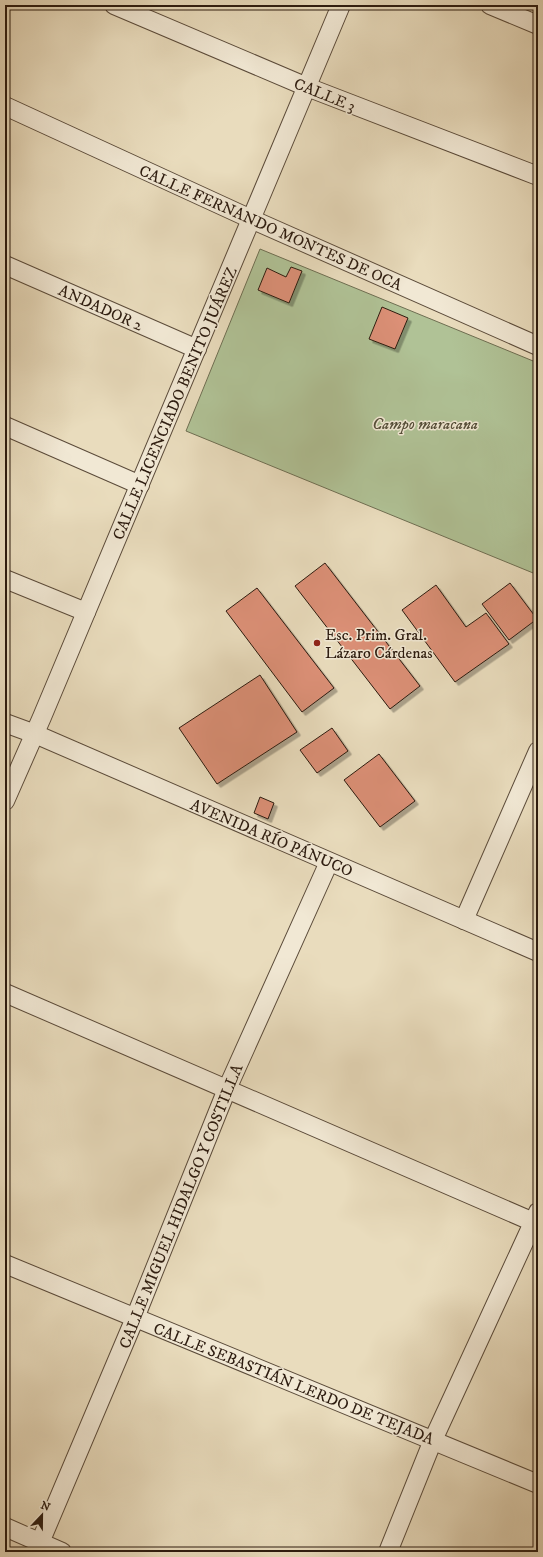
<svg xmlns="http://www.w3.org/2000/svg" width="543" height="1557" font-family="'IM FELL DW Pica',serif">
<defs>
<filter id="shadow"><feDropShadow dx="3.5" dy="3.5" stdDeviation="0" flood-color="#0004"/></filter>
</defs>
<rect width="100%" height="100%" fill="#e9dcbd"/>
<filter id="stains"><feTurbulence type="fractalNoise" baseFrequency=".005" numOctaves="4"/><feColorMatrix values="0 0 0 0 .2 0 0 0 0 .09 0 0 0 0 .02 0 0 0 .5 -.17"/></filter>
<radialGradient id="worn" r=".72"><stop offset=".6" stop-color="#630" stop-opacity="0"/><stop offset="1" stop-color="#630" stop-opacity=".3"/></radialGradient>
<!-- green -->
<polygon fill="#b0c296" stroke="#6e6e52" points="260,249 538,363 538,575 186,431"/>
<!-- building -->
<g fill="#dc9077" stroke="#2c1b0f" filter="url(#shadow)">
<polygon points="291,267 302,271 289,303 258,290 267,268 286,277"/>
<polygon points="382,307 408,318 395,349 369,339"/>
<polygon points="325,563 420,686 390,709 295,586"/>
<polygon points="510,583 537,619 509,640 482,604"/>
<polygon points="436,585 466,627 486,613 509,644 455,682 402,610"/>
<polygon points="257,588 334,688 302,712 226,611"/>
<polygon points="260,675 297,732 217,784 179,728"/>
<polygon points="332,728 348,751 317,773 300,750"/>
<polygon points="379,754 415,801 380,827 344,780"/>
<polygon points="260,797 274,803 268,819 254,813"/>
</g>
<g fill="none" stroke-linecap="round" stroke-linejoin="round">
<!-- street casing -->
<g stroke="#5b4b3a" stroke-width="20">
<g id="street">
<polyline points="114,5 307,87 538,176"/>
<polyline points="490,5 538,25"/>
<polyline points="5,106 251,219 538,346"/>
<polyline points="5,265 197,349"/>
<polyline points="5,426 140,485"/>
<polyline points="5,579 86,612"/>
<polyline points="5,723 35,734 538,952"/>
<polyline points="5,801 42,717 341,5"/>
<polyline points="464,920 538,751"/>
<polyline points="5,993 538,1224"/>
<polyline points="5,1264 538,1484"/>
<polyline points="5,1527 62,1552"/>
<polyline points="36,1552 135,1318 227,1089 329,862"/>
<polyline points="388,1552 433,1440 538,1212"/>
</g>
</g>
<!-- street -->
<use href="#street" stroke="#f1e8d4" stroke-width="18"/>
</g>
<!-- markers -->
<circle fill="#8f2418" stroke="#f1e8d4" stroke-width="1.5" cx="317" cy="643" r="4"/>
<g text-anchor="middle" stroke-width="3" stroke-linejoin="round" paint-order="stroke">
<!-- street labels -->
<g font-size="16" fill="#2c1b0f" stroke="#f1e8d4">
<text transform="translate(325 94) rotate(22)" y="6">CALLE 3</text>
<text transform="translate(271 227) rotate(24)" y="6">CALLE FERNANDO MONTES DE OCA</text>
<text transform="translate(101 307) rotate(24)" y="6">ANDADOR 2</text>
<text transform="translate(174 403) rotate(-67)" y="6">CALLE LICENCIADO BENITO JUÁREZ</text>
<text transform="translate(272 837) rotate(23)" y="6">AVENIDA RÍO PÁNUCO</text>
<text transform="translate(180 1206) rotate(-68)" y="6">CALLE MIGUEL HIDALGO Y COSTILLA</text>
<text transform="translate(294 1383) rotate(22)" y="6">CALLE SEBASTIÁN LERDO DE TEJADA</text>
</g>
<!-- park labels -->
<g font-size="16" font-style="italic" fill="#544d38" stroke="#f1e8d4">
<text x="425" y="429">Campo maracana</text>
</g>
<!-- poi labels -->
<g font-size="16" fill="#2c1b0f" stroke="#f1e8d4" text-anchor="start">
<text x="325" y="640">Esc. Prim. Gral.<tspan x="325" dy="18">Lázaro Cárdenas</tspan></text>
</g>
</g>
<!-- margin -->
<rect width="543" height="1557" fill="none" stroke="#e9dcbd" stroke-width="20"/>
<rect x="6" y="6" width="531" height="1545" fill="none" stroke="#2c1b0f" stroke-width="2"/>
<rect x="10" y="10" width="523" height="1537" fill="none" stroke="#2c1b0f"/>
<!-- north arrow -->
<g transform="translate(42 1515) rotate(22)" stroke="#f1e8d4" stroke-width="3" paint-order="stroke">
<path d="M0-3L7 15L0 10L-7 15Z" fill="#2c1b0f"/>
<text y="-6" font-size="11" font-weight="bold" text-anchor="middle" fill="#2c1b0f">N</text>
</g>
<rect width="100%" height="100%" filter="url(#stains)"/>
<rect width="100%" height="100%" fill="url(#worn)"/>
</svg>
